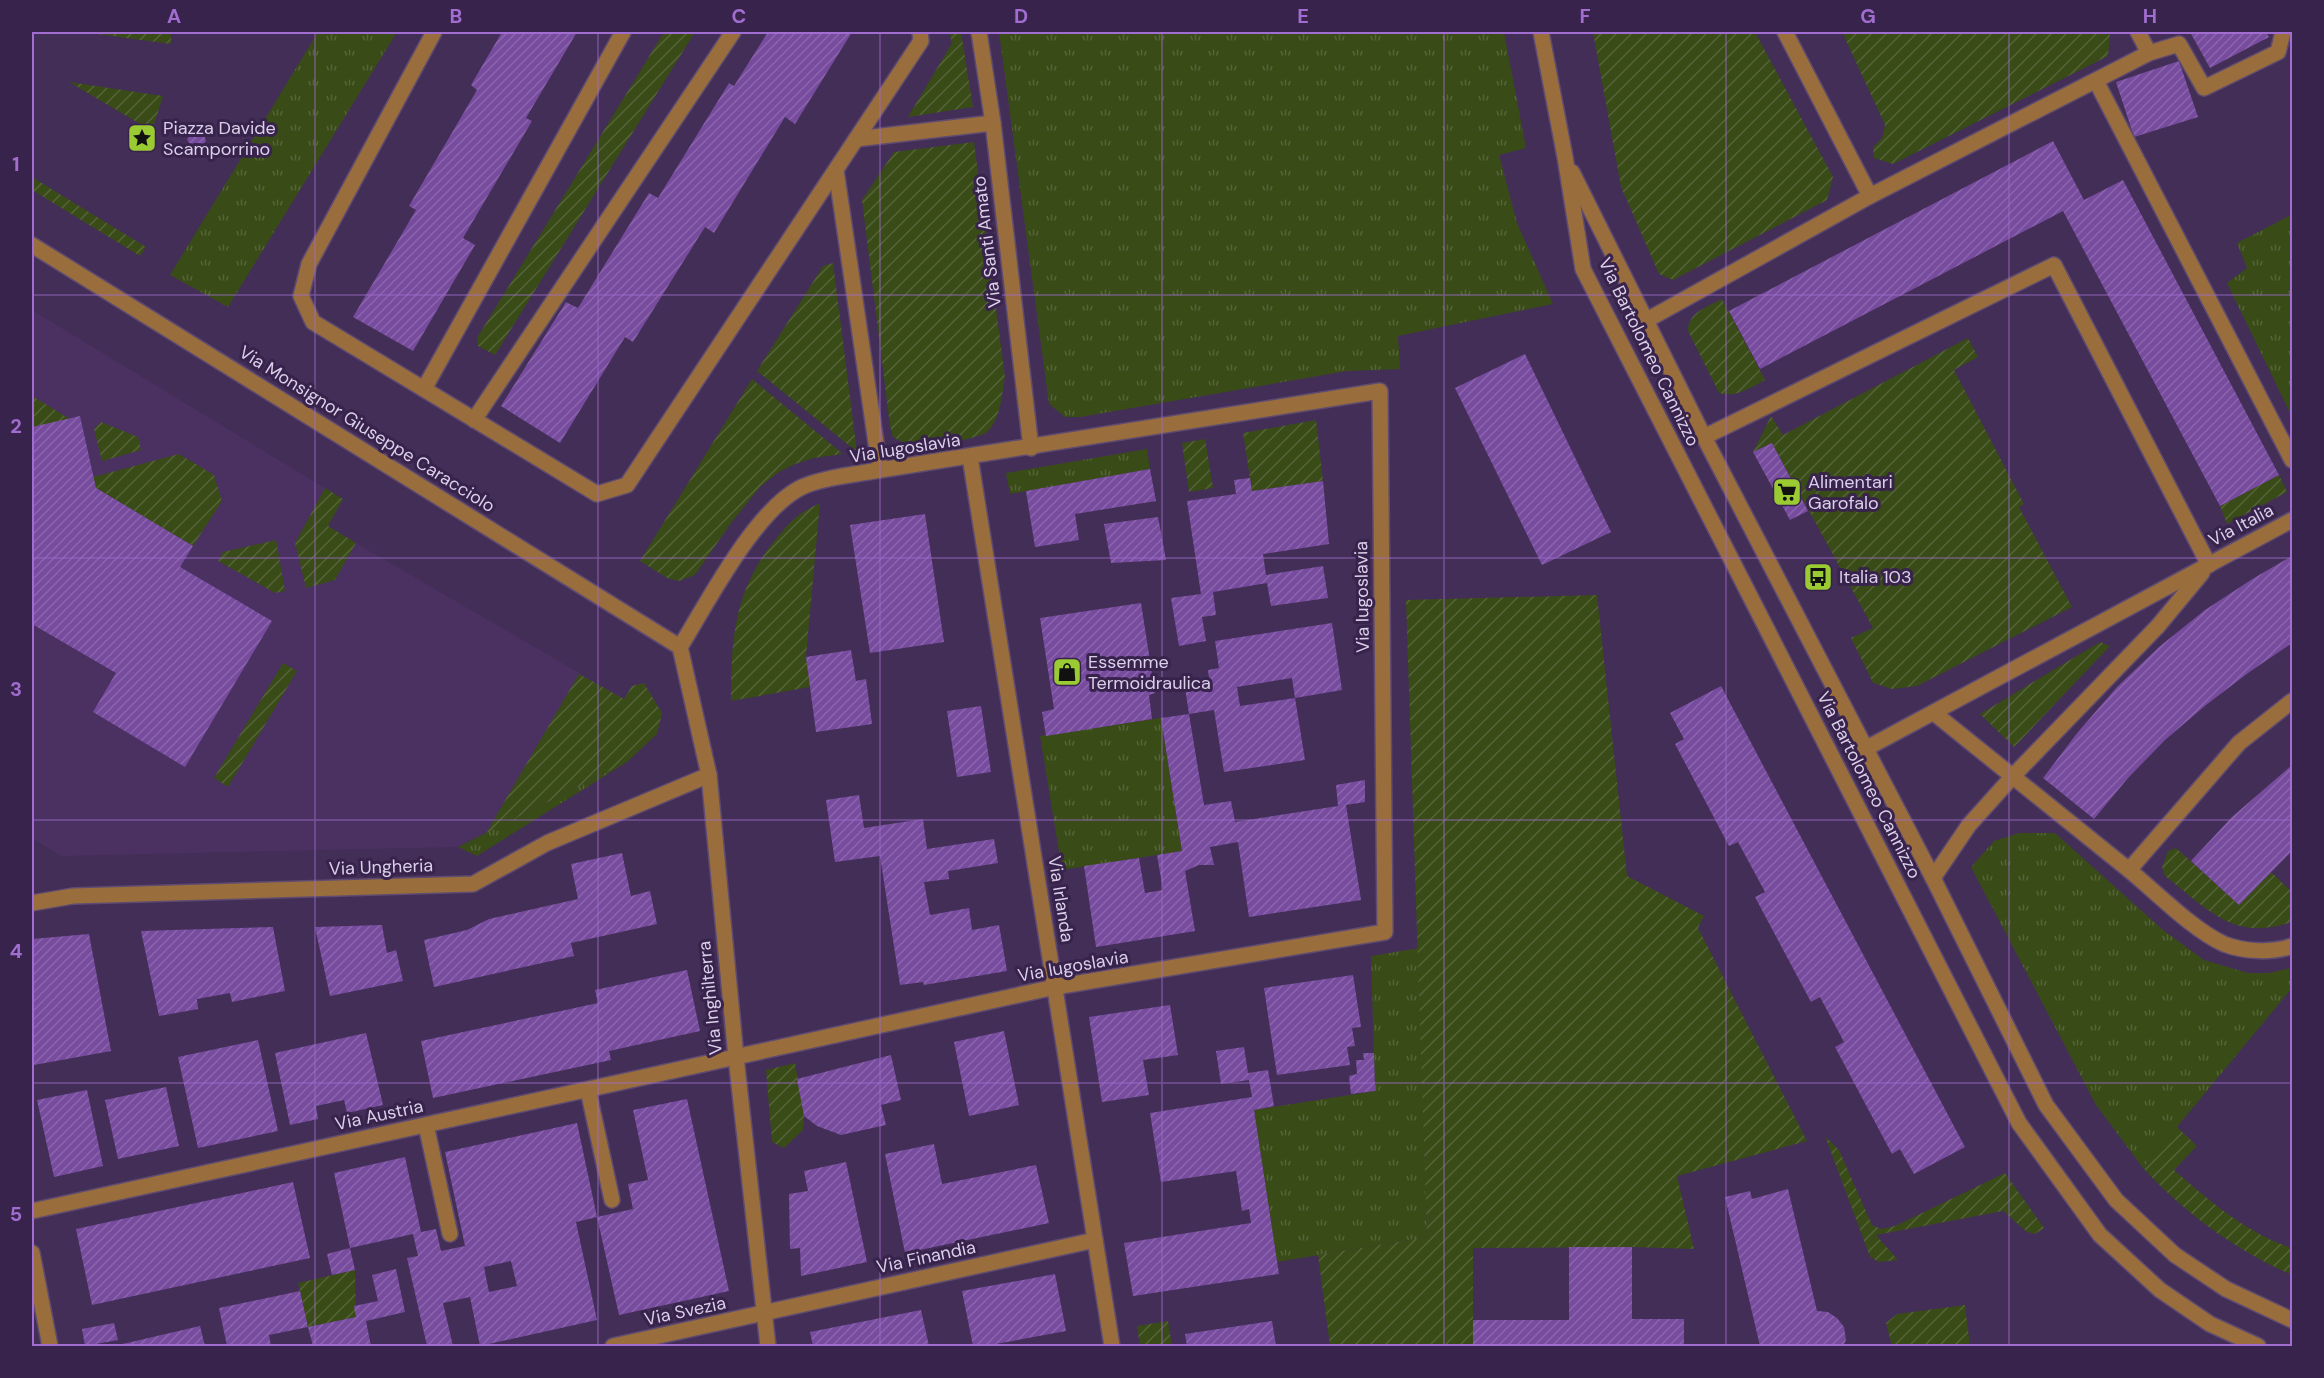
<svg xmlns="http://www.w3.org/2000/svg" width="2324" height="1378" font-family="'DM Sans',sans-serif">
<defs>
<pattern id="grass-tufts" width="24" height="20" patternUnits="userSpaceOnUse" patternTransform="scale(1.5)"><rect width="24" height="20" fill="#394b17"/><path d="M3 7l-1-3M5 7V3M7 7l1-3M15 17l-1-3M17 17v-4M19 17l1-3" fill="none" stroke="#556439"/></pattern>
<pattern id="garden-furrows" width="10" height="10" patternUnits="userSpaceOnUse" patternTransform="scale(1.5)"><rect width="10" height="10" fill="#394b17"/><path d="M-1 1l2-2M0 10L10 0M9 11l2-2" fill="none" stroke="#556439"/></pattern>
<pattern id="building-hatch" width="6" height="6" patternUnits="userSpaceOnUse" patternTransform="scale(1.5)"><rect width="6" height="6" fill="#774c9f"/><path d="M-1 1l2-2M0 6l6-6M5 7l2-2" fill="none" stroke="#8a65ac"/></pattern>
</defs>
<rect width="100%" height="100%" fill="#432e57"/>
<!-- built -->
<polygon fill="#4a3162" points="32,310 343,499 328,527 624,699 632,686 644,683 662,713 657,734 627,762 458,847 61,856 32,838"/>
<!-- grass -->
<g fill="url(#grass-tufts)">
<polygon points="318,32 397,32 228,307 170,275"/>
<polygon points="999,32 1504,32 1526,148 1499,155 1517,223 1553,304 1398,336 1400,369 1347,371 1080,417 1065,417 1049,404"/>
<polygon points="2291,215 2292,217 2292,417 2227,283 2247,268 2237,243"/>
<polygon points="1147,449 1150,469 1010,494 1006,473"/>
<polygon points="1161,718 1182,851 1062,870 1040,736"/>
<polygon points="627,762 477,856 458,847"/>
<polygon points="2019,833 2055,833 2163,930 2204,960 2248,973 2268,973 2292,968 2292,988 2143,1168 2096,1105 1971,867 1994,841"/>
<polygon points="1419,948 1427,1237 1277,1262 1254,1110 1375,1091 1371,956"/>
</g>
<!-- garden -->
<g fill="url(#garden-furrows)">
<polygon points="107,32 171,32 171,44 97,34"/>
<polygon points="664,32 695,32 495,355 478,346 477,338"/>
<polygon points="949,32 961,32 973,107 908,117 952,43"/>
<polygon points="1593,32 1755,32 1833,177 1827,200 1673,280 1659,274 1621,187"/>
<polygon points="1842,32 2108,32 2110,35 2108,56 1893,164 1874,158 1873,147 1882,138 1885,125"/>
<polygon points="69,82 163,96 152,131"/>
<path d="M974,142L1005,377C1002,393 1001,418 988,431C980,440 923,447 910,445C904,444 899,440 893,437L890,426L862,200L894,152Z"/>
<polygon points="32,177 146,247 140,256 32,190"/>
<polygon points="833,263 857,452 757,371 823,266"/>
<path d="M1722,299L1765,380C1750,388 1736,398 1719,393L1688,331C1688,312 1707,307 1722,299Z"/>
<polygon points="1968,338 1978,357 1954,370 2024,504 2019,507 2072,607 1917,686 1892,689 1873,683 1851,638 1873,628 1772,443 1753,452 1771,416 1783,435"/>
<polygon points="752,379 843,454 814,458 795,464 779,472 761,486 731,523 695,575 679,581 667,578 640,561"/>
<polygon points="32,396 70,419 32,427"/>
<polygon points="1316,420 1323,481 1252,491 1243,433"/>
<polygon points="101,422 138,437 141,450 102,461 94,429"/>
<polygon points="1205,439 1213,488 1189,492 1182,443"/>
<polygon points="179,454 214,475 222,501 193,546 96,488 93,477"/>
<polygon points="2279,475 2287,492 2227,524 2220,506"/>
<polygon points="325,488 343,499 328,526 356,543 335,580 306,588 295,543"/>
<path d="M820,503L806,656L810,687L731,701C731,639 734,590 775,540C792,520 795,515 820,503Z"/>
<polygon points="276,540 285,591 275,593 218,561 223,552"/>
<polygon points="1597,595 1627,876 1704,916 1698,928 1807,1141 1677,1176 1694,1249 1632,1247 1473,1248 1473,1346 1330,1346 1318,1255 1427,1237 1406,600"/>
<polygon points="2100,642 2110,646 2014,747 1980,714"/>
<polygon points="283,663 297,671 228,787 214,778"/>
<polygon points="579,674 624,699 632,686 644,683 662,713 657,734 627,762 486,833"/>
<path d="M2176,848L2239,905L2271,872L2292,892V922C2233,942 2209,910 2165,876L2162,867L2168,851Z"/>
<polygon points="795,1063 804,1116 803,1130 784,1148 772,1142 766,1070"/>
<path d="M2176,1126L2197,1146L2174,1170C2210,1201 2246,1233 2292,1248V1275C2235,1250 2186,1214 2143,1168Z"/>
<polygon points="1825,1136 1839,1150 1872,1225 1881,1229 1895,1226 2005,1173 2044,1228 2035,1234 2027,1232 2003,1211 1876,1235 1898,1260 1879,1262 1870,1257"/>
<polygon points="355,1270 356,1317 308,1327 298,1283"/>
<polygon points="1965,1305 1970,1346 1892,1346 1886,1323 1897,1314"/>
<polygon points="1168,1321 1172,1346 1140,1346 1137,1326"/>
</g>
<!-- building -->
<g fill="url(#building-hatch)" fill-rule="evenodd">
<polygon points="502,32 577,32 526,118 532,121 463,238 475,245 413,351 353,317 416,210 409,206 477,90 471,85"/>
<polygon points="768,32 852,32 795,124 785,117 714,233 705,227 633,342 625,337 560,443 501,406 566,302 578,308 649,193 658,198 729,83 734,86"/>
<polygon points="2190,32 2266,32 2269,37 2210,68"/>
<polygon points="2179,61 2198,117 2134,137 2116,82"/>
<polygon points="193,131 203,132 206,141 201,148 191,147 187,139"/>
<polygon points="2053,141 2084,200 2123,180 2279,475 2220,506 2063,211 1760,369 1729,311"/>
<polygon points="1525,354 1611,532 1542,565 1455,388"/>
<polygon points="80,416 96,488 193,546 180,567 272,621 185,767 93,712 116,673 32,624 32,427"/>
<polygon points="1772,443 1808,511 1790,520 1753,452"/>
<polygon points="1150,469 1156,501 1075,514 1079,540 1035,547 1026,491"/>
<polygon points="1250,478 1252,491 1323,481 1329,544 1263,554 1266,575 1323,566 1328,598 1271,606 1267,583 1213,592 1216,615 1202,617 1206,641 1179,646 1171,598 1201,594 1187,501 1236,494 1234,480"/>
<polygon points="925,514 944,642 870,653 850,525"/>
<polygon points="1158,517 1166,560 1111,563 1104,524"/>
<polygon points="2292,556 2292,643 2248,673 2206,705 2165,740 2128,778 2094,819 2043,778 2078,732 2117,687 2159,647 2205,610 2254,578"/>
<polygon points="1141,603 1155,693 1149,695 1152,719 1046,736 1042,712 1054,709 1040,618"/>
<polygon points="1332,623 1342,690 1295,698 1292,678 1237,687 1240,706 1295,698 1305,760 1224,772 1214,710 1189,714 1204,805 1231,801 1235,822 1338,806 1336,785 1365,780 1365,802 1346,805 1361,900 1249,917 1238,842 1210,847 1214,865 1199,865 1185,871 1195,931 1096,947 1084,866 1139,858 1145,893 1163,890 1157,855 1182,851 1161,718 1189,714 1184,681 1209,678 1208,670 1219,668 1215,641"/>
<polygon points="851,650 856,681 866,679 872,724 816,732 806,657"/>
<polygon points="1721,686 1965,1147 1914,1174 1900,1149 1892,1154 1835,1047 1844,1042 1820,997 1811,1002 1755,897 1765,892 1738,842 1729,846 1675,744 1684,739 1670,713"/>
<polygon points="981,706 991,772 957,777 947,711"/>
<polygon points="2292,765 2292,851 2239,905 2191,861 2232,817"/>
<polygon points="859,795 864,828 923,819 927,849 994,839 998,863 948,871 949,879 924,882 930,915 969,908 972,930 999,925 1007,971 924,985 923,982 900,985 880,856 835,862 826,800"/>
<polygon points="622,853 631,896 650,891 657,924 571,943 574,956 434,987 424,940 467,930 489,919 578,899 571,864"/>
<polygon points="382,925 387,953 396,950 403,981 330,996 315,927"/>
<polygon points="273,927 285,991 232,1002 230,993 197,999 198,1009 159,1016 141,931"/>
<polygon points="89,934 111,1051 34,1065 32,1052 32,939"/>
<polygon points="687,970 700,1031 609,1051 611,1060 433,1098 421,1041 598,1003 595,990"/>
<polygon points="1353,975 1361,1027 1352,1028 1355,1046 1347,1047 1350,1065 1277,1075 1264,988"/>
<polygon points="1170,1005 1178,1055 1143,1060 1149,1095 1102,1102 1089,1017"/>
<polygon points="1004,1031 1019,1105 969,1116 954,1042"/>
<polygon points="366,1033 383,1105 347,1113 344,1100 316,1106 318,1119 290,1125 275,1053"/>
<polygon points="258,1040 278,1131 198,1148 178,1057"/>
<polygon points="1244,1047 1248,1073 1268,1070 1274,1106 1254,1110 1279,1274 1133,1296 1124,1243 1251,1223 1249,1209 1242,1211 1236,1171 1161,1182 1150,1113 1252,1097 1249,1080 1221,1084 1216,1051"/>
<polygon points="1363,1053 1374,1053 1375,1091 1351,1094 1349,1076 1357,1074 1356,1060 1364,1060"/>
<polygon points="891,1055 901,1100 881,1105 886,1125 841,1135 817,1126 804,1116 797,1079"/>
<polygon points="166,1087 179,1146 118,1159 105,1100"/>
<polygon points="87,1090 103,1166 54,1177 37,1100"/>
<polygon points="687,1099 729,1291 619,1315 597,1217 633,1209 628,1184 648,1180 633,1110"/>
<path d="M577,1123L597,1217L576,1222L597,1320L480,1346L470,1297L443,1303L453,1346H427L407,1258L418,1256L413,1234L350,1248L334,1173L405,1157L421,1232L436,1229L441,1251L465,1246L445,1152ZM511,1261L517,1286L489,1292L484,1267Z"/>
<polygon points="934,1144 942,1184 1036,1165 1049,1223 905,1253 885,1154"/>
<polygon points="846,1162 867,1262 801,1276 800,1248 790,1249 789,1194 808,1191 804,1171"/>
<polygon points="293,1182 310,1258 92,1305 76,1229"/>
<polygon points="1788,1189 1817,1311 1828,1312 1837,1318 1844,1327 1846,1340 1843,1346 1760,1346 1725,1197 1750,1191 1752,1199"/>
<polygon points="1569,1247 1632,1247 1632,1319 1684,1319 1684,1346 1473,1346 1473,1320 1569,1320"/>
<polygon points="350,1248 355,1270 332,1275 327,1254"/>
<polygon points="396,1269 405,1312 366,1321 371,1346 313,1346 308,1327 356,1317 354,1306 378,1301 372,1275"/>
<polygon points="1055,1274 1066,1331 985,1346 973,1346 962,1291"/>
<polygon points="300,1291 308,1327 269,1335 271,1346 227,1346 219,1308"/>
<polygon points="921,1310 929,1346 813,1346 810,1332"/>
<polygon points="1272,1321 1276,1346 1187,1346 1185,1334"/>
<polygon points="114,1323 118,1340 85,1346 82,1329"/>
<polygon points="200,1326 205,1346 114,1346"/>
</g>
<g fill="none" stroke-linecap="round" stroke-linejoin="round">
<!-- minor casing -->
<g stroke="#5e4b71" stroke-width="18">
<g id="minor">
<polyline points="434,32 309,264 301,296 313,322 597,494 627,485 921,41 920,32"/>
<polyline points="979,32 993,123 1031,448"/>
<polyline points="1541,32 1565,157 1583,269 2019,1123 2100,1235 2160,1290 2210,1324 2258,1346"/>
<polyline points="1785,32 1870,196"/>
<polyline points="2149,53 2179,44 2204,88 2278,52 2283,32"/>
<polyline points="2096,81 2292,460"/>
<polyline points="856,139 993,123"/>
<polyline points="836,170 880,470"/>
<polyline points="1572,172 1704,437 1933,878 2046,1105 2116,1200 2175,1255 2226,1289 2292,1320"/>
<polyline points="32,245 680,647"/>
<polyline points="1647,320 1870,196 2149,53 2138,32"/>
<polyline points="424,389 623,32"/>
<polyline points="474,420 733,32"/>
<polyline points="1704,437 2054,265 2209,565"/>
<polyline points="970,457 1112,1346"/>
<polyline points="680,647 709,775 736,1057 768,1346"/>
<polyline points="1934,713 2129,870 2239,743 2292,701"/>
<polyline points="1865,749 2292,520"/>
<path d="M2129,870C2156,892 2193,930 2224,944C2244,952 2273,953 2292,946"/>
<polyline points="1933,878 1969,825 2014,775 2158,626 2202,573"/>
<polyline points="32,903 73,896 473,884 547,843 709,775"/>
<polyline points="588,1090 612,1200"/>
<polyline points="426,1125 450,1234"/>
<path d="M32,1211L1055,987L1385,932L1380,391L880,470C858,474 819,478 800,488C754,512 708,602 680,647"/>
<polyline points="32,1253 50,1346"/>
<polyline points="613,1346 1095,1240"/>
</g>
</g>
<!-- minor -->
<use href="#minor" stroke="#9a6d3c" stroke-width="15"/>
</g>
<!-- grid -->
<path fill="none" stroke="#a16dd0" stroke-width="1.5" stroke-opacity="0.55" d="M315,32V1346M598,32V1346M880,32V1346M1162,32V1346M1444,32V1346M1726,32V1346M2009,32V1346M32,295H2292M32,558H2292M32,820H2292M32,1083H2292"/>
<!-- icons -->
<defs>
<g id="sight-square" transform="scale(1.5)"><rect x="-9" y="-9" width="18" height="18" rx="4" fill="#9bcb33" stroke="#38234c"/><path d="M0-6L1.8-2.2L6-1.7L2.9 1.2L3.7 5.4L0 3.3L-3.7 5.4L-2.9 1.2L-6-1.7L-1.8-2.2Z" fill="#111"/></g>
<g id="supermarket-square" transform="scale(1.5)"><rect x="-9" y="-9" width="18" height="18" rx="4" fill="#9bcb33" stroke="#38234c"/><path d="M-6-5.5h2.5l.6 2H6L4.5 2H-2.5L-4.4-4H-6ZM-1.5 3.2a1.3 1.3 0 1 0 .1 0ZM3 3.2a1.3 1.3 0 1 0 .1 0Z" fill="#111"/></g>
<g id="bus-square" transform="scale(1.5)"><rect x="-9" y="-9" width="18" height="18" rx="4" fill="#9bcb33" stroke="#38234c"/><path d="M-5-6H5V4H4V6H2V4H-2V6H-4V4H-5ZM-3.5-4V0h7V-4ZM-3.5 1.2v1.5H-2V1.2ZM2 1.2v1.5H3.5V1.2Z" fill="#111"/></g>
<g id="shop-square" transform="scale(1.5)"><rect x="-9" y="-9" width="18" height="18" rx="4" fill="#9bcb33" stroke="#38234c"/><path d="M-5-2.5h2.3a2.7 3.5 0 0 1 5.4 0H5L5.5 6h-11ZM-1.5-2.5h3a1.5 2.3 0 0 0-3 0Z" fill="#111"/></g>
</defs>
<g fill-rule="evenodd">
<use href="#sight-square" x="142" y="138"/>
<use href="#supermarket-square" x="1787" y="492"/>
<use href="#bus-square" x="1818" y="577"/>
<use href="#shop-square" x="1067" y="672"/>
</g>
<g text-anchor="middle" stroke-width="6" stroke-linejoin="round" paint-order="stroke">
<!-- poi labels -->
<g font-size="18" fill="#dbcfe9" stroke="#38234c" text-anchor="start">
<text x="163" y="134">Piazza Davide<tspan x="163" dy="21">Scamporrino</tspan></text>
<text x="1808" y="488">Alimentari<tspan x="1808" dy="21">Garofalo</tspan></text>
<text x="1839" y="583">Italia 103</text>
<text x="1088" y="668">Essemme<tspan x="1088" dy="21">Termoidraulica</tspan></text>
</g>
<!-- street labels -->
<g font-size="18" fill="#dbcfe9" stroke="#38234c">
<text transform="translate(987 242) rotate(-97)" y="6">Via Santi Amato</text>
<text transform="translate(1649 352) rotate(64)" y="6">Via Bartolomeo Cannizzo</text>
<text transform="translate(367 429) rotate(32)" y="6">Via Monsignor Giuseppe Caracciolo</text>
<text transform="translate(905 448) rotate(-9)" y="6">Via Iugoslavia</text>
<text transform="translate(2241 525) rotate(-28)" y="6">Via Italia</text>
<text transform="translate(1362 597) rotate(-91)" y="6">Via Iugoslavia</text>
<text transform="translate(1869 785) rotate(63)" y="6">Via Bartolomeo Cannizzo</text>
<text transform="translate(381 867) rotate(-2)" y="6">Via Ungheria</text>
<text transform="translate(1061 899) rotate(81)" y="6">Via Irlanda</text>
<text transform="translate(1073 966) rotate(-10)" y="6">Via Iugoslavia</text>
<text transform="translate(710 998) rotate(-96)" y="6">Via Inghilterra</text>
<text transform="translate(379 1115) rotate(-12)" y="6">Via Austria</text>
<text transform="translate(926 1257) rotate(-12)" y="6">Via Finandia</text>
<text transform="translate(685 1311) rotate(-12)" y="6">Via Svezia</text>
</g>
</g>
<!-- border -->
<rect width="2324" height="1378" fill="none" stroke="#38234c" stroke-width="66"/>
<rect x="33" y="33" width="2258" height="1312" fill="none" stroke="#a16dd0" stroke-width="2"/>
<g font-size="20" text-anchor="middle" font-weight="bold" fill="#a16dd0">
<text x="174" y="23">A</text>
<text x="456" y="23">B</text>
<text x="739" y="23">C</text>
<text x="1021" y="23">D</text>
<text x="1303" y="23">E</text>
<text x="1585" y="23">F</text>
<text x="1868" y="23">G</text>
<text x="2150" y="23">H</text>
<text x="16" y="171">1</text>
<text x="16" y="433">2</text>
<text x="16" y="696">3</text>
<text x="16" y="958">4</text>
<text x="16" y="1221">5</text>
</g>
</svg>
